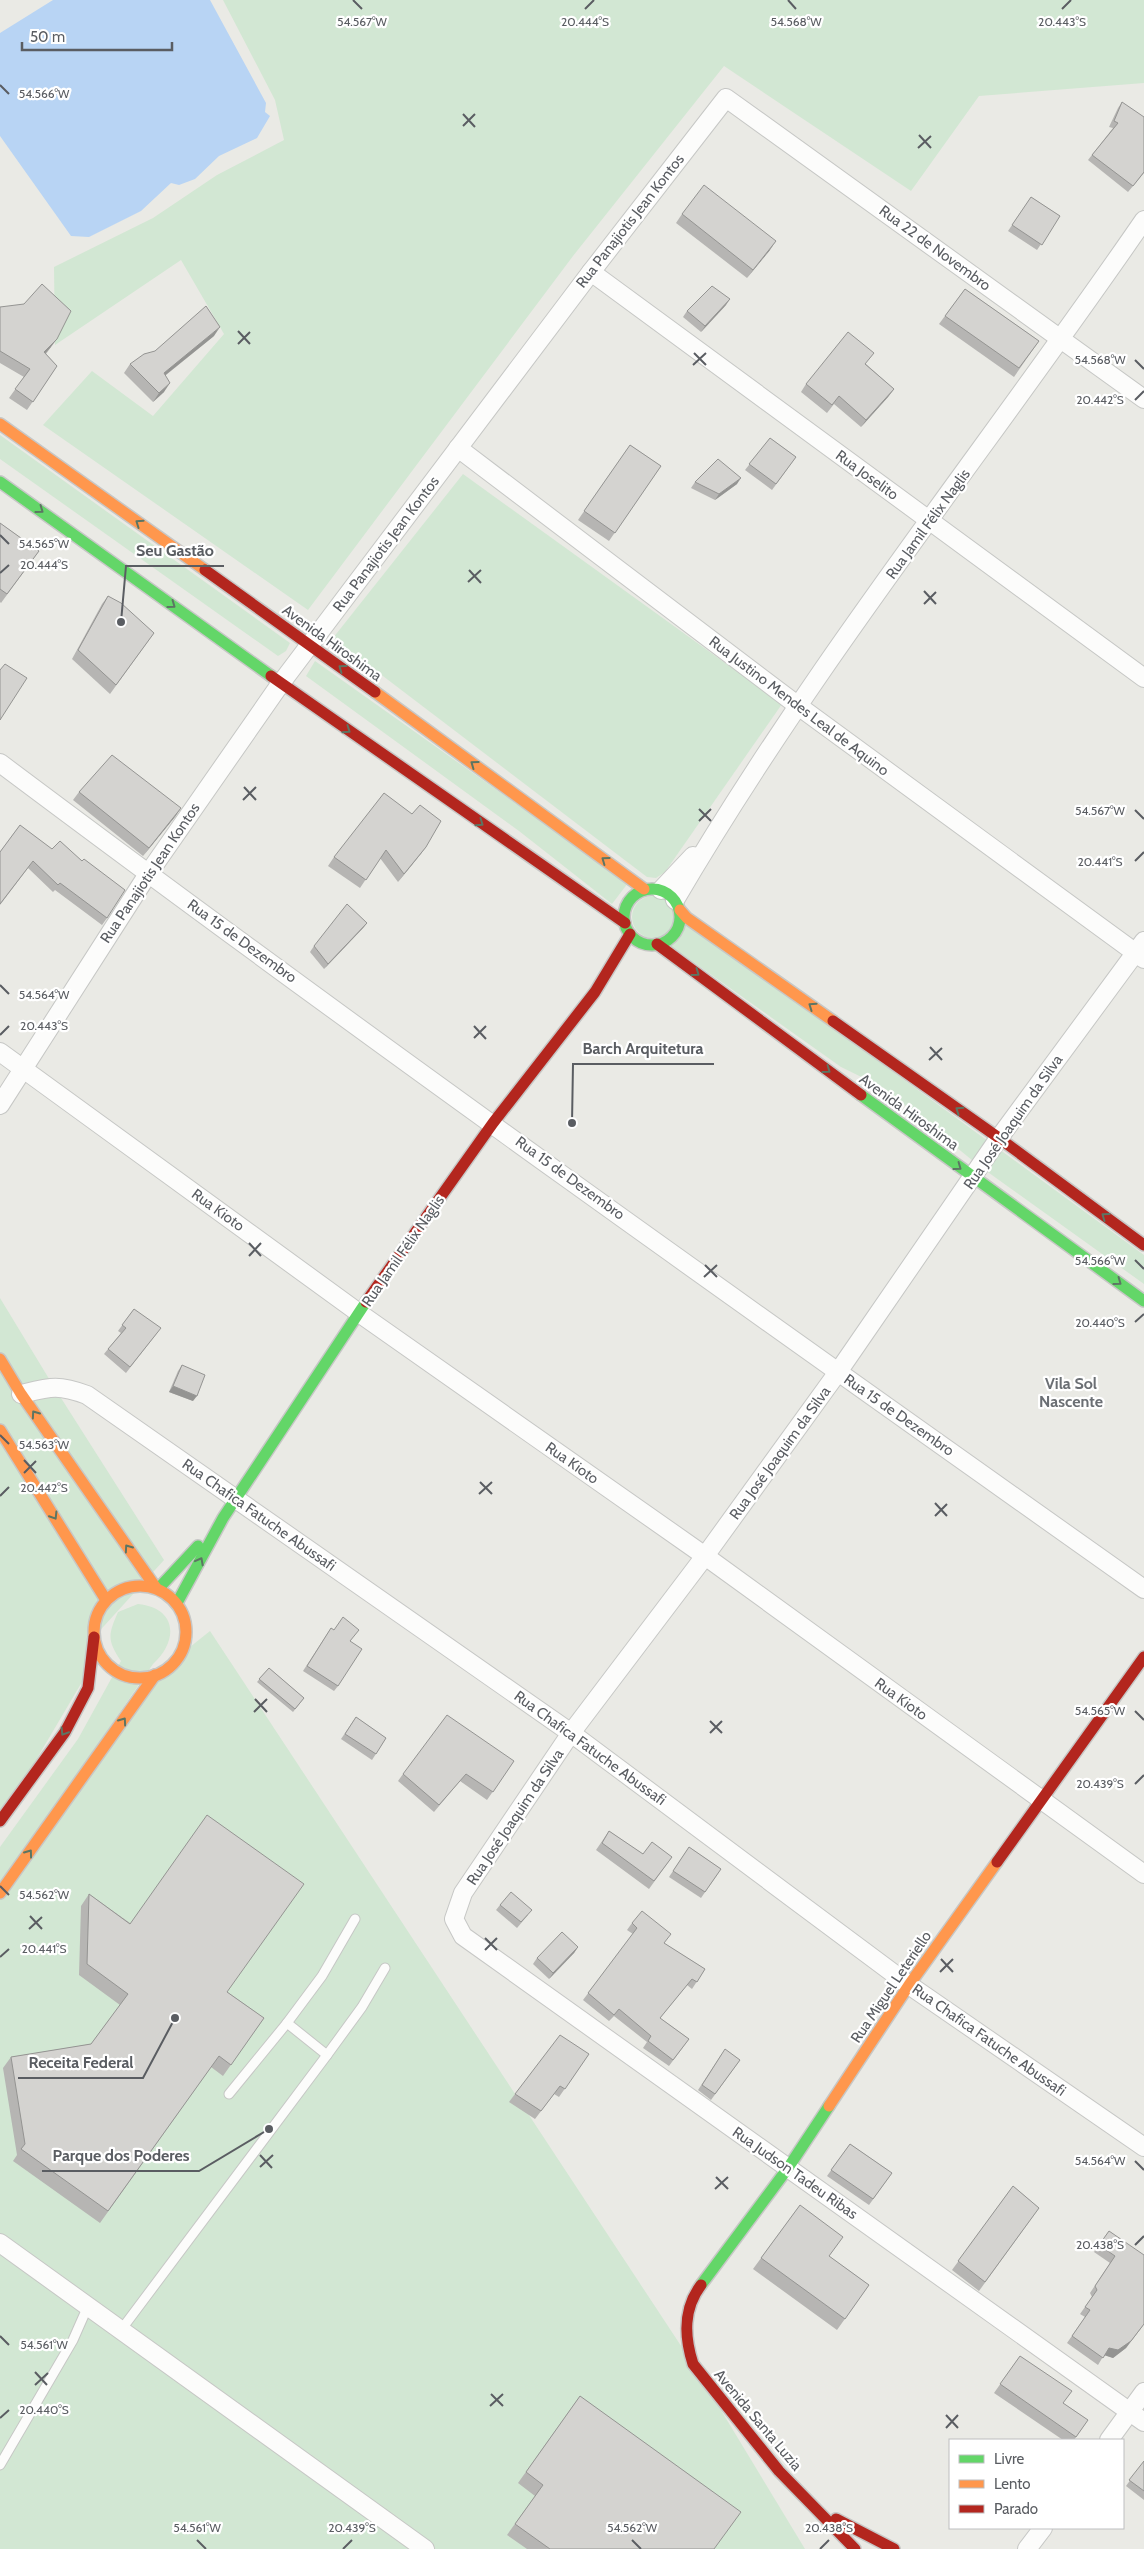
<svg xmlns="http://www.w3.org/2000/svg" width="1144" height="2549" font-family="Cabin,sans-serif">
<rect width="100%" height="100%" fill="#eaeae5"/>
<!-- green -->
<g fill="#d2e7d3">
<polygon points="223,0 1144,0 1144,83 979,96 911,191 724,66 573,256 308,610 43,425 92,371 153,416 224,334 181,260 55,345 54,267 153,218 217,175 284,140 275,100"/>
<polygon points="0,435 290,643 286,651 278,656 0,459"/>
<polygon points="463,474 782,704 665,872 656,878 647,877 333,638"/>
<polygon points="315,661 628,883 612,904 519,831 306,676"/>
<circle cx="653" cy="917" r="21"/>
<polygon points="685,920 1144,1255 1144,1284 978,1165 884,1088 841,1067 668,944"/>
<polygon points="0,1298 54,1387 164,1560 94,1637 92,1665 0,1821"/>
<path d="M138,1604C177,1608 179,1640 153,1664L0,1887V1847L78,1739L121,1661C107,1640 108,1635 118,1612Z"/>
<polygon points="210,1631 693,2364 805,2549 0,2549 0,1893 155,1675"/>
</g>
<!-- water -->
<polygon fill="#b8d4f4" points="53,0 210,0 266,103 265,112 270,116 257,138 219,156 195,179 179,185 171,183 141,211 89,237 71,236 0,136 0,33"/>
<g fill="none" stroke-linecap="round" stroke-linejoin="round">
<!-- lane casing -->
<g stroke="#c6c7c5" stroke-width="11">
<g id="lane">
<polyline points="327,2055 287,2023 322,1976 355,1919"/>
<polyline points="229,2094 287,2023"/>
<polyline points="121,2330 327,2055 362,2007 385,1968"/>
<polyline points="0,2465 73,2340 88,2306"/>
</g>
</g>
<!-- street casing -->
<g stroke="#c6c7c5" stroke-width="20">
<g id="street">
<polyline points="591,272 1144,678"/>
<polyline points="458,448 797,705 1144,959"/>
<path d="M0,763C376,1045 760,1317 1144,1589"/>
<polyline points="661,890 693,856"/>
<path d="M675,900C814,662 988,447 1144,220"/>
<polyline points="1144,941 999,1138 838,1372 705,1556 571,1733 463,1893 454,1919 463,1936 1144,2422"/>
<polyline points="0,1052 359,1313 705,1556 1144,1874"/>
<polyline points="0,1105 148,874 281,683 591,272 726,98 1144,399"/>
<path d="M21,1394C50,1387 58,1384 87,1395L571,1733L909,1985L1144,2147"/>
<polyline points="0,2243 425,2549"/>
<polyline points="1109,2440 1144,2392"/>
<polyline points="1027,2549 1043,2528"/>
</g>
</g>
<!-- fast casing -->
<g stroke="#c7c7c6" stroke-width="14">
<g id="fast">
<polyline points="0,482 271,676"/>
<circle cx="652" cy="917" r="28"/>
<polyline points="861,1095 1144,1301"/>
<polyline points="158,1589 198,1546"/>
<polyline points="177,1603 223,1518 366,1302"/>
<polyline points="701,2285 788,2168 829,2106"/>
</g>
</g>
<!-- slow casing -->
<g stroke="#c7c7c6" stroke-width="14">
<g id="slow">
<polyline points="0,424 205,570"/>
<polyline points="375,692 644,889"/>
<polyline points="680,910 687,918 833,1021"/>
<polyline points="0,1359 21,1394 156,1588"/>
<polyline points="0,1430 106,1600"/>
<circle cx="140" cy="1632" r="46"/>
<polyline points="0,1893 155,1675"/>
<polyline points="829,2106 909,1985 997,1862"/>
</g>
</g>
<!-- jam casing -->
<g stroke="#c7c7c6" stroke-width="14">
<g id="jam">
<polyline points="205,570 375,692"/>
<polyline points="271,676 625,923"/>
<polyline points="657,944 861,1095"/>
<polyline points="833,1021 999,1138 1144,1245"/>
<polyline points="366,1302 493,1123 595,992 630,934"/>
<polyline points="0,1821 65,1732 88,1688 94,1637"/>
<polyline points="997,1862 1144,1657"/>
<path d="M701,2285C683,2309 684,2336 693,2364L779,2471L855,2549"/>
<polyline points="836,2519 894,2549"/>
</g>
</g>
<!-- lane -->
<use href="#lane" stroke="#fcfcfb" stroke-width="9"/>
<!-- street -->
<use href="#street" stroke="#fcfcfb" stroke-width="18"/>
<!-- fast -->
<use href="#fast" stroke="#63d668" stroke-width="11"/>
<!-- slow -->
<use href="#slow" stroke="#ff974d" stroke-width="11"/>
<!-- jam -->
<use href="#jam" stroke="#b3261e" stroke-width="11"/>
</g>
<!-- wall -->
<g fill="#b6b5b3">
<polygon points="1122,102 1144,173 1128,192 1088,160 1113,128 1109,127 1118,108"/>
<polygon points="1031,197 1060,216 1037,250 1008,231"/>
<polygon points="682,214 770,250 747,278 676,223"/>
<polygon points="965,289 1039,341 1014,377 939,324"/>
<polygon points="726,305 701,332 683,317 687,311"/>
<polygon points="0,307 51,347 46,354 57,366 27,410 9,398 24,377 0,363"/>
<polygon points="214,336 166,375 164,392 153,402 124,373 130,364"/>
<polygon points="866,364 894,389 888,397 861,427 834,404 827,413 801,392 806,384"/>
<polygon points="770,438 796,457 772,490 745,470"/>
<polygon points="630,445 661,466 609,541 578,520"/>
<polygon points="695,482 737,484 715,500 691,488"/>
<polygon points="0,523 39,551 1,603 0,602"/>
<polygon points="108,596 154,633 110,694 72,659 102,604"/>
<polygon points="79,792 181,808 143,856 73,800"/>
<polygon points="412,814 426,847 398,882 380,858 360,888 328,866 334,857"/>
<polygon points="20,825 107,918 102,925 55,890 53,892 28,868 0,905 0,852"/>
<polygon points="367,923 363,928 324,969 310,952 314,946"/>
<polygon points="134,1309 157,1333 126,1373 104,1354 121,1333 118,1331"/>
<polygon points="182,1365 193,1401 169,1392 178,1371"/>
<polygon points="331,1628 351,1641 338,1686 334,1691 303,1671"/>
<polygon points="269,1668 304,1698 293,1712 257,1682"/>
<polygon points="356,1717 386,1738 372,1760 341,1739"/>
<polygon points="514,1761 487,1800 460,1781 434,1812 398,1781 403,1774"/>
<polygon points="609,1831 643,1854 672,1857 649,1889 596,1850"/>
<polygon points="689,1847 721,1869 701,1898 669,1877"/>
<polygon points="89,1894 264,2018 223,2076 211,2067 100,2223 13,2161 17,2155 3,2068 11,2057 91,2044 120,2005 79,1975 81,1906"/>
<polygon points="500,1905 528,1915 517,1928 496,1910"/>
<polygon points="632,1923 705,1969 692,1989 687,1985 660,2018 689,2039 669,2066 643,2048 647,2042 614,2016 609,2021 583,2000 633,1934 627,1930"/>
<polygon points="578,1947 574,1953 549,1979 533,1964 537,1958"/>
<polygon points="589,2054 559,2097 554,2094 535,2119 509,2102 515,2094"/>
<polygon points="721,2055 740,2060 711,2100 698,2090"/>
<polygon points="850,2144 892,2173 869,2205 827,2176"/>
<polygon points="1013,2186 1039,2208 979,2291 952,2270"/>
<polygon points="800,2205 829,2256 869,2285 837,2330 753,2269"/>
<polygon points="1109,2231 1144,2324 1126,2348 1113,2358 1104,2355 1098,2365 1067,2343 1085,2317 1080,2314 1092,2297 1090,2293 1110,2263 1094,2252"/>
<polygon points="1020,2356 1063,2403 1088,2420 1074,2440 1063,2440 994,2393"/>
<polygon points="580,2396 714,2549 527,2549 507,2535 535,2496 518,2483"/>
<polygon points="1144,2461 1144,2500 1126,2486"/>
</g>
<!-- shaded-wall -->
<g fill="#949492">
<polygon points="776,241 770,250 747,278 753,270"/>
<polygon points="730,299 726,305 701,332 705,326"/>
<polygon points="220,327 214,336 158,381 164,373"/>
<polygon points="57,339 51,347 38,361 44,352"/>
<polygon points="170,383 164,392 153,402 159,393"/>
<polygon points="894,389 888,397 861,427 866,420"/>
<polygon points="741,478 737,484 715,500 719,494"/>
<polygon points="181,808 175,817 143,856 149,848"/>
<polygon points="426,847 420,855 398,882 404,874"/>
<polygon points="367,923 363,928 324,969 328,964"/>
<polygon points="173,1386 197,1396 193,1401 169,1392"/>
<polygon points="578,1947 574,1953 549,1979 553,1973"/>
<polygon points="1144,2324 1126,2348 1113,2358 1104,2355 1109,2348"/>
</g>
<!-- building -->
<g fill="#d4d3d0" stroke="#949492">
<polygon points="1122,102 1144,117 1144,172 1133,186 1092,155 1118,123 1114,121"/>
<polygon points="704,185 776,241 753,270 682,214"/>
<polygon points="1031,197 1060,216 1042,245 1012,225"/>
<polygon points="42,284 71,311 57,339 44,352 57,366 33,402 15,389 30,369 0,351 0,307 24,304"/>
<polygon points="712,286 730,299 705,326 687,311"/>
<polygon points="965,289 1039,341 1019,368 945,316"/>
<polygon points="206,306 220,327 164,373 170,383 159,393 130,364 144,354 155,351"/>
<polygon points="848,332 874,353 865,364 894,389 866,420 839,396 832,405 806,384"/>
<polygon points="770,438 796,457 776,484 749,464"/>
<polygon points="630,445 661,466 615,533 584,511"/>
<polygon points="718,459 741,478 719,494 695,482"/>
<polygon points="0,523 39,551 7,594 0,589"/>
<polygon points="108,596 121,603 154,633 116,685 78,650"/>
<polygon points="5,664 27,678 0,720 0,670"/>
<polygon points="112,755 181,808 149,848 79,792"/>
<polygon points="384,793 412,814 420,805 441,821 426,847 404,874 386,850 366,880 334,857"/>
<polygon points="20,825 52,849 60,841 82,861 84,859 125,890 107,918 60,883 58,885 33,861 0,904 0,852"/>
<polygon points="347,904 367,923 328,964 314,946"/>
<polygon points="134,1309 161,1328 130,1367 108,1349 126,1328 122,1325"/>
<polygon points="182,1365 205,1375 197,1396 173,1386"/>
<polygon points="343,1617 359,1630 350,1641 362,1649 338,1686 307,1666 331,1628 334,1630"/>
<polygon points="269,1668 304,1698 295,1709 259,1679"/>
<polygon points="447,1715 514,1761 493,1792 466,1774 439,1805 403,1774"/>
<polygon points="356,1717 386,1738 376,1754 345,1734"/>
<polygon points="207,1815 304,1884 227,1992 264,2018 231,2065 219,2056 108,2211 21,2149 25,2144 11,2057 91,2044 128,1994 87,1964 89,1894 130,1924"/>
<polygon points="609,1831 643,1854 652,1842 672,1857 654,1881 602,1843"/>
<polygon points="689,1847 721,1869 705,1892 673,1871"/>
<polygon points="511,1892 532,1910 521,1922 500,1905"/>
<polygon points="642,1911 671,1934 664,1943 705,1969 697,1982 692,1979 660,2018 689,2039 673,2060 648,2041 651,2036 619,2009 614,2015 588,1993 637,1928 632,1923"/>
<polygon points="562,1932 578,1947 553,1973 537,1958"/>
<polygon points="560,2035 589,2054 565,2089 560,2086 541,2111 515,2094"/>
<polygon points="725,2049 740,2060 715,2094 702,2085"/>
<polygon points="850,2144 892,2173 873,2199 831,2170"/>
<polygon points="1013,2186 1039,2208 985,2282 958,2261"/>
<polygon points="800,2205 843,2237 829,2256 869,2285 845,2319 761,2258"/>
<polygon points="1109,2231 1144,2255 1144,2324 1131,2341 1118,2350 1109,2348 1103,2358 1072,2336 1090,2310 1085,2307 1097,2290 1095,2286 1115,2256 1099,2245"/>
<polygon points="1020,2356 1072,2391 1063,2403 1088,2420 1076,2437 1000,2384"/>
<polygon points="580,2396 741,2512 714,2549 550,2549 515,2524 543,2485 526,2472"/>
<polygon points="1144,2461 1144,2491 1129,2480"/>
</g>
<!-- one-way arrows -->
<defs><path id="oneway-chevron" d="M-2-3.5L2.5 0L-2 3.5" fill="none" stroke-width="1.6" stroke-linecap="round" stroke-linejoin="round" transform="scale(1.25)"/></defs>
<g stroke="#5c7563">
<use href="#oneway-chevron" transform="translate(40 510) rotate(36)"/>
<use href="#oneway-chevron" transform="translate(139 523) rotate(-145)"/>
<use href="#oneway-chevron" transform="translate(172 605) rotate(36)"/>
<use href="#oneway-chevron" transform="translate(342 668) rotate(-144)"/>
<use href="#oneway-chevron" transform="translate(347 730) rotate(35)"/>
<use href="#oneway-chevron" transform="translate(474 764) rotate(-144)"/>
<use href="#oneway-chevron" transform="translate(480 823) rotate(35)"/>
<use href="#oneway-chevron" transform="translate(605 860) rotate(-144)"/>
<use href="#oneway-chevron" transform="translate(696 973) rotate(36)"/>
<use href="#oneway-chevron" transform="translate(812 1006) rotate(-145)"/>
<use href="#oneway-chevron" transform="translate(827 1070) rotate(36)"/>
<use href="#oneway-chevron" transform="translate(959 1110) rotate(-145)"/>
<use href="#oneway-chevron" transform="translate(958 1167) rotate(36)"/>
<use href="#oneway-chevron" transform="translate(1105 1216) rotate(-144)"/>
<use href="#oneway-chevron" transform="translate(1118 1282) rotate(36)"/>
<use href="#oneway-chevron" transform="translate(35 1414) rotate(-125)"/>
<use href="#oneway-chevron" transform="translate(54 1516) rotate(58)"/>
<use href="#oneway-chevron" transform="translate(128 1548) rotate(-125)"/>
<use href="#oneway-chevron" transform="translate(200 1561) rotate(-62)"/>
<use href="#oneway-chevron" transform="translate(123 1721) rotate(-55)"/>
<use href="#oneway-chevron" transform="translate(64 1732) rotate(122)"/>
<use href="#oneway-chevron" transform="translate(29 1853) rotate(-54)"/>
</g>
<!-- ticks -->
<path fill="none" stroke="#5a5d62" stroke-width="2" d="M353,0L362,9M788,0L796,9M585,9L594,0M1062,9L1071,0M0,85L9,94M463,114L475,127M463,126L475,114M919,135L931,148M918,148L931,136M238,331L250,344M238,344L250,332M694,353L706,365M1135,360L1144,369M693,365L706,353M1135,400L1144,391M0,535L9,544M469,570L481,583M0,573L9,565M468,582L481,570M924,591L936,604M924,604L936,592M244,787L256,800M243,800L256,787M699,809L711,821M1135,810L1144,819M699,821L711,809M1135,861L1144,852M0,985L9,994M474,1026L486,1039M0,1035L9,1026M474,1038L486,1026M930,1047L942,1060M929,1060L942,1048M249,1243L261,1256M249,1256L261,1243M1135,1260L1144,1269M705,1265L717,1277M704,1277L717,1265M1135,1322L1144,1314M0,1435L9,1444M24,1460L36,1473M24,1473L36,1461M480,1482L492,1494M479,1494L492,1482M0,1496L9,1487M935,1503L947,1516M935,1516L947,1504M255,1699L267,1712M1135,1711L1144,1720M254,1712L267,1699M710,1721L722,1733M710,1733L722,1721M1135,1784L1144,1775M0,1886L9,1895M30,1916L42,1929M29,1929L42,1917M485,1938L497,1950M485,1950L497,1938M0,1957L9,1949M941,1959L953,1972M940,1972L953,1959M260,2155L272,2168M1135,2161L1144,2170M260,2167L273,2155M716,2177L728,2189M715,2189L728,2177M1135,2245L1144,2236M0,2336L9,2345M35,2372L47,2385M35,2385L48,2373M491,2394L503,2406M490,2406L503,2394M946,2415L958,2428M0,2418L9,2410M946,2428L958,2415M197,2540L206,2549M632,2540L641,2549M343,2549L352,2540M820,2549L829,2540"/>
<g text-anchor="middle" stroke-width="4.5" stroke-linejoin="round" paint-order="stroke">
<!-- street labels -->
<g font-size="15" fill="#5a5d62" stroke="#fff">
<text transform="translate(630 221) rotate(-52)" y="5">Rua Panajiotis Jean Kontos</text>
<text transform="translate(935 248) rotate(36)" y="5">Rua 22 de Novembro</text>
<text transform="translate(867 475) rotate(36)" y="5">Rua Joselito</text>
<text transform="translate(928 524) rotate(-54)" y="5">Rua Jamil Félix Naglis</text>
<text transform="translate(386 544) rotate(-53)" y="5">Rua Panajiotis Jean Kontos</text>
<text transform="translate(332 643) rotate(36)" y="5">Avenida Hiroshima</text>
<text transform="translate(799 706) rotate(37)" y="5">Rua Justino Mendes Leal de Aquino</text>
<text transform="translate(150 873) rotate(-56)" y="5">Rua Panajiotis Jean Kontos</text>
<text transform="translate(242 941) rotate(36)" y="5">Rua 15 de Dezembro</text>
<text transform="translate(909 1112) rotate(36)" y="5">Avenida Hiroshima</text>
<text transform="translate(1013 1122) rotate(-55)" y="5">Rua José Joaquim da Silva</text>
<text transform="translate(570 1178) rotate(36)" y="5">Rua 15 de Dezembro</text>
<text transform="translate(218 1210) rotate(36)" y="5">Rua Kioto</text>
<text transform="translate(403 1251) rotate(-55)" y="5">Rua Jamil Félix Naglis</text>
<text transform="translate(899 1415) rotate(35)" y="5">Rua 15 de Dezembro</text>
<text transform="translate(780 1453) rotate(-54)" y="5">Rua José Joaquim da Silva</text>
<text transform="translate(572 1463) rotate(35)" y="5">Rua Kioto</text>
<text transform="translate(259 1515) rotate(35)" y="5">Rua Chafica Fatuche Abussafi</text>
<text transform="translate(901 1699) rotate(36)" y="5">Rua Kioto</text>
<text transform="translate(590 1748) rotate(36)" y="5">Rua Chafica Fatuche Abussafi</text>
<text transform="translate(515 1817) rotate(-56)" y="5">Rua José Joaquim da Silva</text>
<text transform="translate(891 1987) rotate(-56)" y="5">Rua Miguel Leteriello</text>
<text transform="translate(989 2040) rotate(35)" y="5">Rua Chafica Fatuche Abussafi</text>
<text transform="translate(795 2173) rotate(35)" y="5">Rua Judson Tadeu Ribas</text>
<text transform="translate(758 2420) rotate(50)" y="5">Avenida Santa Luzia</text>
</g>
<!-- neighbourhood labels -->
<g font-size="16" font-weight="bold" fill="#6b6f74" stroke="#fff">
<text x="1071" y="1389">Vila Sol<tspan x="1071" dy="18">Nascente</tspan></text>
</g>
</g>
<g font-size="12" text-anchor="middle" fill="#5a5d62" stroke="#fff" stroke-width="4.5" stroke-linejoin="round" paint-order="stroke">
<text x="585" y="26">20.444°S</text>
<text x="1062" y="26">20.443°S</text>
<text x="362" y="26">54.567°W</text>
<text x="796" y="26">54.568°W</text>
<text x="44" y="98">54.566°W</text>
<text x="1100" y="364">54.568°W</text>
<text x="1100" y="404">20.442°S</text>
<text x="44" y="548">54.565°W</text>
<text x="44" y="569">20.444°S</text>
<text x="1100" y="815">54.567°W</text>
<text x="1100" y="866">20.441°S</text>
<text x="44" y="999">54.564°W</text>
<text x="44" y="1030">20.443°S</text>
<text x="1100" y="1265">54.566°W</text>
<text x="1100" y="1327">20.440°S</text>
<text x="44" y="1449">54.563°W</text>
<text x="44" y="1492">20.442°S</text>
<text x="1100" y="1715">54.565°W</text>
<text x="1100" y="1788">20.439°S</text>
<text x="44" y="1899">54.562°W</text>
<text x="44" y="1953">20.441°S</text>
<text x="1100" y="2165">54.564°W</text>
<text x="1100" y="2249">20.438°S</text>
<text x="44" y="2349">54.561°W</text>
<text x="44" y="2414">20.440°S</text>
<text x="197" y="2532">54.561°W</text>
<text x="632" y="2532">54.562°W</text>
<text x="352" y="2532">20.439°S</text>
<text x="829" y="2532">20.438°S</text>
</g>
<!-- callouts -->
<path fill="none" stroke="#5a5d62" stroke-width="2" d="M121 622L126 566H224M572 1123L573 1064H714M175 2018L143 2078H18M269 2129L199 2171H42"/>
<g fill="#5a5d62" stroke="#fff" stroke-width="2">
<circle cx="121" cy="622" r="5"/>
<circle cx="572" cy="1123" r="5"/>
<circle cx="175" cy="2018" r="5"/>
<circle cx="269" cy="2129" r="5"/>
</g>
<g font-size="16" text-anchor="middle" font-weight="bold" fill="#5a5d62" stroke="#fff" stroke-width="4.5" stroke-linejoin="round" paint-order="stroke">
<text x="175" y="556">Seu Gastão</text>
<text x="643" y="1054">Barch Arquitetura</text>
<text x="81" y="2068">Receita Federal</text>
<text x="121" y="2161">Parque dos Poderes</text>
</g>
<!-- legend -->
<rect x="949" y="2439" width="175" height="90" fill="#ffffff" stroke="#bdbec0"/>
<rect x="959" y="2455" width="25" height="8" fill="#63d668" stroke="#bdbec0"/>
<text x="994" y="2464" font-size="15" fill="#5a5d62">Livre</text>
<rect x="959" y="2480" width="25" height="8" fill="#ff974d" stroke="#bdbec0"/>
<text x="994" y="2489" font-size="15" fill="#5a5d62">Lento</text>
<rect x="959" y="2505" width="25" height="8" fill="#b3261e" stroke="#bdbec0"/>
<text x="994" y="2514" font-size="15" fill="#5a5d62">Parado</text>
<!-- scale -->
<path d="M22 42v8h150v-8" fill="none" stroke="#5a5d62" stroke-width="2.5"/>
<text x="30" y="42" font-size="15" fill="#5a5d62" stroke="#ffffff" stroke-width="4" paint-order="stroke">50 m</text>
</svg>
